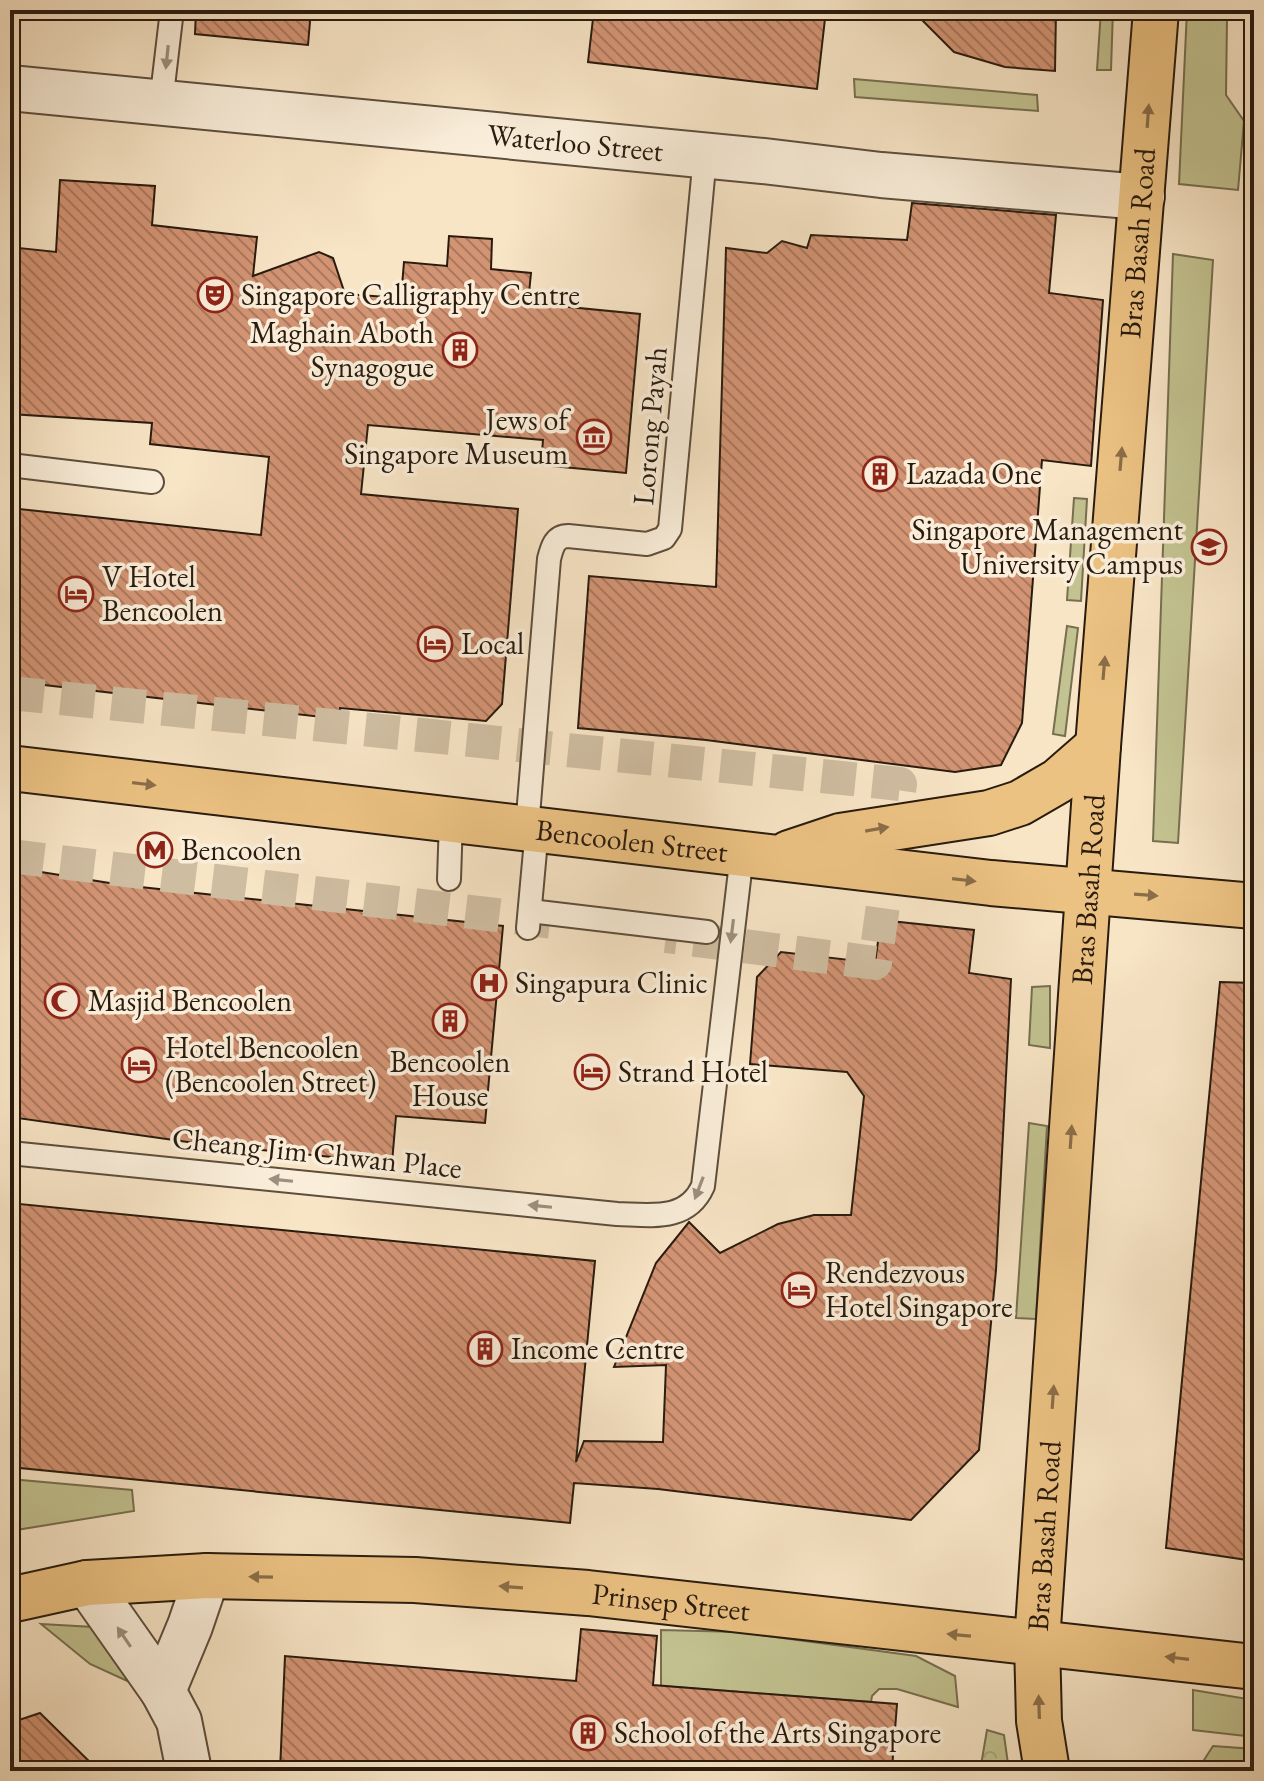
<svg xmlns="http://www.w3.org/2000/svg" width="1264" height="1781" font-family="'EB Garamond',serif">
<defs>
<pattern id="forest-crowns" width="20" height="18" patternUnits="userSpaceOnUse" patternTransform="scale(2)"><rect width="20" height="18" fill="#c3c391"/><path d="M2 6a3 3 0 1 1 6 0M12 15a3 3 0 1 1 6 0" fill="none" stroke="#a8a77c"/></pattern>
<pattern id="building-back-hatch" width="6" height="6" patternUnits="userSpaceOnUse" patternTransform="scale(2)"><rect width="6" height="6" fill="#d39474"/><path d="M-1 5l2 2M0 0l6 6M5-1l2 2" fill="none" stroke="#ab785e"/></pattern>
</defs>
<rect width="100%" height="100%" fill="#f8e5c6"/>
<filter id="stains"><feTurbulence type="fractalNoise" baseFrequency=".0025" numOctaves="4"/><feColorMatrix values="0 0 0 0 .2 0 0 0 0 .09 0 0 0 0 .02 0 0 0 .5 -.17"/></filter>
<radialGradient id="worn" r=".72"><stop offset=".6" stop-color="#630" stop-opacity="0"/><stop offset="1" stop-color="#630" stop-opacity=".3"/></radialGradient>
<!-- grass -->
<g fill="#c3c391" stroke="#766f50" stroke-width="2">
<polygon points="1101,10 1113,10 1111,70 1097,70"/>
<polygon points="1187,10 1221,10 1227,19 1226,95 1244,121 1238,190 1179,184"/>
<polygon points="854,79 1037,95 1038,111 855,97"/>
<polygon points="1173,254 1213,260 1178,843 1153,841"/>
<polygon points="1074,498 1087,499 1081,601 1067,600"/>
<polygon points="1067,626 1078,628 1065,736 1053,734"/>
<polygon points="1050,986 1050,1048 1029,1045 1032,987"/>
<polygon points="1029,1123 1047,1126 1036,1319 1016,1318"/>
<polygon points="10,1479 132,1490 134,1511 10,1531"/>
<polygon points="41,1624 94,1627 136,1685 90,1664"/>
<polygon points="661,1630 739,1632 916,1656 955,1676 958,1707 897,1689 879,1689 872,1696 871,1702 661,1686"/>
<polygon points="1193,1690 1254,1700 1254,1737 1193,1730"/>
<polygon points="1213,1746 1254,1749 1254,1771 1197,1771"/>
</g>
<!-- forest -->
<polygon fill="url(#forest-crowns)" stroke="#766f50" stroke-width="2" points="987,1730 1004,1735 1009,1771 980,1771"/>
<!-- building -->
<g fill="url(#building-back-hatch)" stroke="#291b0e" stroke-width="2">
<polygon points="196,10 311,10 308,45 195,34"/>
<polygon points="594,10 826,10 817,89 588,62"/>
<polygon points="912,10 1056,10 1055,71 1005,67 954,52"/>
<polygon points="60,180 155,186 152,225 257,237 253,276 319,252 333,258 345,294 401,298 404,262 447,266 449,236 492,239 491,269 531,273 528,303 640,314 626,473 541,465 543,440 368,425 361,494 518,509 502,704 486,721 340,708 339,719 10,681 10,508 261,535 269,457 150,444 152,423 10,414 10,247 56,252"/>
<polygon points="912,203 1056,215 1049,293 1103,300 1091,466 1042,460 1022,723 1001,765 955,772 706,740 578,728 589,576 716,587 726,248 767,253 782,241 807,248 811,235 907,240"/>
<polygon points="10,867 122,885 503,926 485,1123 396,1116 392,1163 202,1144 10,1117"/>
<polygon points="881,920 974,930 969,973 1011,979 996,1270 979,1450 911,1520 658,1489 574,1483 570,1523 10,1467 10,1203 595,1261 576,1462 584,1441 663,1442 666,1365 614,1367 656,1263 689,1222 720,1253 778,1224 814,1215 851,1215 864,1096 847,1072 750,1064 757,977 781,952 875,963"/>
<polygon points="1220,982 1254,983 1254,1561 1166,1548"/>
<polygon points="581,1629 657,1636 653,1685 897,1704 892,1769 850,1762 852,1771 280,1771 285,1656 576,1681"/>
<polygon points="40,1713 99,1771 10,1771 10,1723"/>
</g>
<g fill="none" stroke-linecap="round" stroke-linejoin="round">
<!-- pedestrian-tunnel -->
<g stroke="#cfbda1" stroke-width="34" stroke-dasharray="34 17" stroke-linecap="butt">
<polyline points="10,693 900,784 875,963 666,936"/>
<polyline points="10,856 562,923"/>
</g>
<!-- service casing -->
<g stroke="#5d4e3c" stroke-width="26">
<g id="service">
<polyline points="161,103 172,10"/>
<polyline points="10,465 152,482"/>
<path d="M527,828L549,559C552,547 555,536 568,536L647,544L664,538L670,529L705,156"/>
<polyline points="449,879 451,820"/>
<polyline points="530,911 707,932"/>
<polyline points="528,928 537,829"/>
<path d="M10,1153L617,1214C651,1215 687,1222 703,1186L742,854"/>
</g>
</g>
<!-- minor casing -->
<g stroke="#5d4e3c" stroke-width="48">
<g id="minor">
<path id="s1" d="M10,88L763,161L881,175L1142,197"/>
<polyline points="87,1583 163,1691 179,1721 189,1771"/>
<polyline points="163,1691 190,1626 207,1576"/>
</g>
</g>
<!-- primary casing -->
<g stroke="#291b0e" stroke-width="48">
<g id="primary">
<path id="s2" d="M10,768L991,883L1254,906"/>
<polyline points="789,853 840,836 989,813 1020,803 1058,781 1098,746"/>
<path id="s3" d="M10,1600L87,1583L207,1576L415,1580L588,1593L1254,1667"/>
<path id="s4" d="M1047,1771L1039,1721L1037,1642L1098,746L1156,10"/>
</g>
</g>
<!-- service -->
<use href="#service" stroke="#faeeda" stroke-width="22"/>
<!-- minor -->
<use href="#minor" stroke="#faeeda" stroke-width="44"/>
<!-- primary -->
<use href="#primary" stroke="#ecc283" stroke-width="44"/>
</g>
<!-- one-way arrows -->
<defs><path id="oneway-solid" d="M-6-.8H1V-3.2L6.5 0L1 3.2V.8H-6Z" transform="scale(2)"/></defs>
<g fill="#9c8f7e">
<use href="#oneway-solid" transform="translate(167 57) rotate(96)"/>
<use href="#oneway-solid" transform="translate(732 931) rotate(97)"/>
<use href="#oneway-solid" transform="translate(281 1180) rotate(-174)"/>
<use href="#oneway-solid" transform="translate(699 1188) rotate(111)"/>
<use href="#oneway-solid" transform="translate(540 1206) rotate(-174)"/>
<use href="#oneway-solid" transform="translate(124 1637) rotate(-124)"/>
</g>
<g fill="#8a6e48">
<use href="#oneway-solid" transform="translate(1148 116) rotate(-86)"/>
<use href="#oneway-solid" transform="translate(1121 459) rotate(-85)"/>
<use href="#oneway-solid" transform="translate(1104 668) rotate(-85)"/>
<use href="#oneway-solid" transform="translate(144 784) rotate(7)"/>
<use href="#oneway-solid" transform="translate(877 829) rotate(-10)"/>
<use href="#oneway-solid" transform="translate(964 880) rotate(7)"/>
<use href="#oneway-solid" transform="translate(1146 895) rotate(4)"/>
<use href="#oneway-solid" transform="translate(1071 1137) rotate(-86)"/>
<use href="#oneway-solid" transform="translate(1053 1397) rotate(-86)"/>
<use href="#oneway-solid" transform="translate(261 1577) rotate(-179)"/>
<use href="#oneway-solid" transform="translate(511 1587) rotate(-176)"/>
<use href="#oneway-solid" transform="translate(959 1635) rotate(-175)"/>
<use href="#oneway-solid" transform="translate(1177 1658) rotate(-173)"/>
<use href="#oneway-solid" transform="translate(1039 1707) rotate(-92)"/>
</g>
<!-- icons -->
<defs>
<g id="theatre-ring" transform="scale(1.8)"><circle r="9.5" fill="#faeeda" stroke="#8f2418" stroke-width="1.5"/><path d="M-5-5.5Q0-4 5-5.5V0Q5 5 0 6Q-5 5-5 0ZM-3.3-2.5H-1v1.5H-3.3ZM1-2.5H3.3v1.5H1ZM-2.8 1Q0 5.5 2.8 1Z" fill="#8f2418"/></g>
<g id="building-ring" transform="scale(1.8)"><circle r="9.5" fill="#faeeda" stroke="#8f2418" stroke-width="1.5"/><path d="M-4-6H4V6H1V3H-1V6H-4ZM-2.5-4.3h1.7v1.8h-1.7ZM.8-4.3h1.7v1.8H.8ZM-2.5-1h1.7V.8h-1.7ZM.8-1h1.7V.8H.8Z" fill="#8f2418"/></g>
<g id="museum-ring" transform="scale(1.8)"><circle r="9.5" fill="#faeeda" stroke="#8f2418" stroke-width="1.5"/><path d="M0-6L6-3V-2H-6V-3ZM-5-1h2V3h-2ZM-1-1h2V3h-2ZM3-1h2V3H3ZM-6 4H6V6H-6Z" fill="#8f2418"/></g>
<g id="university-ring" transform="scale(1.8)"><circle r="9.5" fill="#faeeda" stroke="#8f2418" stroke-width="1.5"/><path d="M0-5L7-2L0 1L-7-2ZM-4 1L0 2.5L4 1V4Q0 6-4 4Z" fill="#8f2418"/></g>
<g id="hotel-ring" transform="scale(1.8)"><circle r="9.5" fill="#faeeda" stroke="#8f2418" stroke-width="1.5"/><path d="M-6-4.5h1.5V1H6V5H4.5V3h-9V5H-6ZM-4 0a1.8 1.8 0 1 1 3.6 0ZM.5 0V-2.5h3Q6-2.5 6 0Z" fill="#8f2418"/></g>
<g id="metro-ring" transform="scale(1.8)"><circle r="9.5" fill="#faeeda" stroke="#8f2418" stroke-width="1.5"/><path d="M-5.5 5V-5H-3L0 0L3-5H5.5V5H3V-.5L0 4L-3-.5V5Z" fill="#8f2418"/></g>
<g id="hospital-ring" transform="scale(1.8)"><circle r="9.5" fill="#faeeda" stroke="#8f2418" stroke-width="1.5"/><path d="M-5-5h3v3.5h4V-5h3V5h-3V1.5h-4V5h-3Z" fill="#8f2418"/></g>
<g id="mosque-ring" transform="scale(1.8)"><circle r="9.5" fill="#faeeda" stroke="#8f2418" stroke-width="1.5"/><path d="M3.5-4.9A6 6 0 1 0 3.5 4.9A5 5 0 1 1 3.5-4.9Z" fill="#8f2418"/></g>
</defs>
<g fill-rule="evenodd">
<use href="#theatre-ring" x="215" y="295"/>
<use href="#building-ring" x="460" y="350"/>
<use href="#museum-ring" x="594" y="437"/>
<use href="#building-ring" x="880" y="474"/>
<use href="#university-ring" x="1209" y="547"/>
<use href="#hotel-ring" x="76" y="594"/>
<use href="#hotel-ring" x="435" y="644"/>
<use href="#metro-ring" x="155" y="850"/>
<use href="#hospital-ring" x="489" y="983"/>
<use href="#mosque-ring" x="62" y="1001"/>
<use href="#building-ring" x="450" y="1021"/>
<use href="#hotel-ring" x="139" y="1065"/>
<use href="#hotel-ring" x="592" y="1072"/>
<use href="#hotel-ring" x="799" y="1290"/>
<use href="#building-ring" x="485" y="1349"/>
<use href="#building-ring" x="588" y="1733"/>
</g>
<g text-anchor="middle" stroke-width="7" stroke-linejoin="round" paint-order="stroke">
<!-- street labels -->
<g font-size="30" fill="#291b0e" stroke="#faeeda">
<text dy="10" stroke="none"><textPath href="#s1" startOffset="568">Waterloo Street</textPath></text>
<text dy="10" stroke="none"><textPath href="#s4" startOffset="1532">Bras Basah Road</textPath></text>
<text transform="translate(650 426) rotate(-85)" y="10">Lorong Payah</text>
<text dy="10" stroke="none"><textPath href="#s2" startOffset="626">Bencoolen Street</textPath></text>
<text dy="10" stroke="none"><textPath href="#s4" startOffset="884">Bras Basah Road</textPath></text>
<text transform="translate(317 1153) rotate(6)" y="10">Cheang Jim Chwan Place</text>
<text dy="10" stroke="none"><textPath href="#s4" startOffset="236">Bras Basah Road</textPath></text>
<text dy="10" stroke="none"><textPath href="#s3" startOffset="664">Prinsep Street</textPath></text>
</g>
<!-- poi labels -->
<g font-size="30" fill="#291b0e" stroke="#faeeda" text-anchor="start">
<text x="241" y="305">Singapore Calligraphy Centre</text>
<text x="434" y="343" text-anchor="end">Maghain Aboth<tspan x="434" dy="34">Synagogue</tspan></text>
<text x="568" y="430" text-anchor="end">Jews of<tspan x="568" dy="34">Singapore Museum</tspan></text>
<text x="906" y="484">Lazada One</text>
<text x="1183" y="540" text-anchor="end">Singapore Management<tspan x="1183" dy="34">University Campus</tspan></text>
<text x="102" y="587">V Hotel<tspan x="102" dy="34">Bencoolen</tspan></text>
<text x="461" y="654">Local</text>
<text x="181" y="860">Bencoolen</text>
<text x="515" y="993">Singapura Clinic</text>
<text x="88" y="1011">Masjid Bencoolen</text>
<text x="165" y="1058">Hotel Bencoolen<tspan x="165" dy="34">(Bencoolen Street)</tspan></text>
<text x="450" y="1072" text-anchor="middle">Bencoolen<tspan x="450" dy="34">House</tspan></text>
<text x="618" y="1082">Strand Hotel</text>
<text x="825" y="1283">Rendezvous<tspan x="825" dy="34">Hotel Singapore</tspan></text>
<text x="511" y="1359">Income Centre</text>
<text x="614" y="1743">School of the Arts Singapore</text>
</g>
</g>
<!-- margin -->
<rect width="1264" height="1781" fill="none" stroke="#f8e5c6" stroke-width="40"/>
<rect x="12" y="12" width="1240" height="1757" fill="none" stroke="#291b0e" stroke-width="4"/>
<rect x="20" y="20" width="1224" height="1741" fill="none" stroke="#291b0e" stroke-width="2"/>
<rect width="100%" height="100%" filter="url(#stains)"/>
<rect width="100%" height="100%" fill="url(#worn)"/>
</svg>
